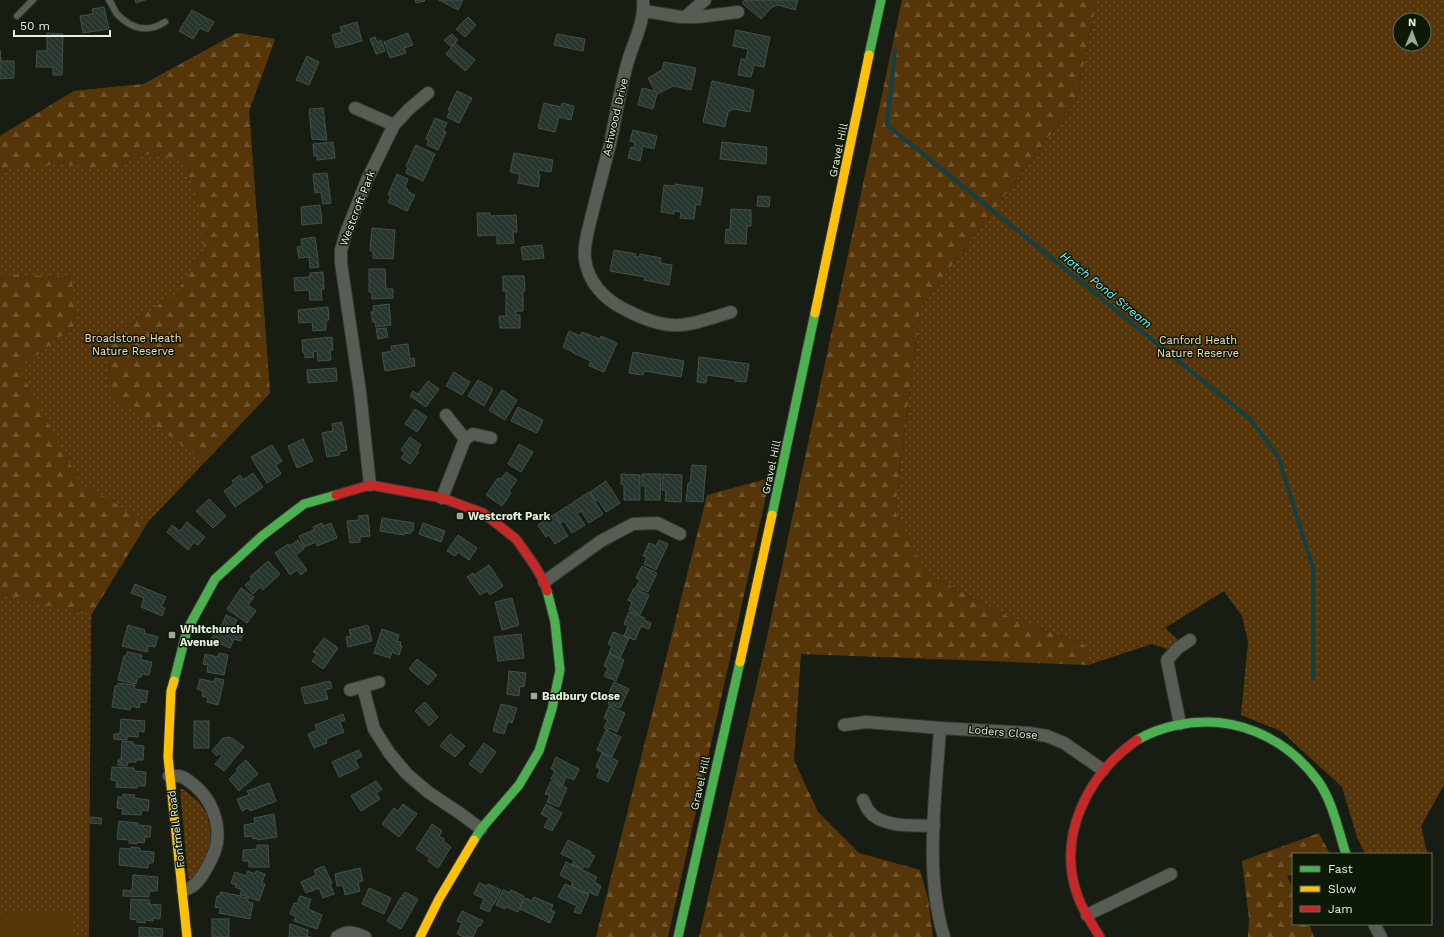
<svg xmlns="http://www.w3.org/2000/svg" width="1444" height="937" font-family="'Work Sans',sans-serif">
<defs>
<pattern id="green-dots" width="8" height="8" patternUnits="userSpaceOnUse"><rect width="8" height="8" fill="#563508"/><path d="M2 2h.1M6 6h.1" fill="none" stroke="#6e532c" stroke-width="1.8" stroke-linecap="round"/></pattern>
<pattern id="forest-firs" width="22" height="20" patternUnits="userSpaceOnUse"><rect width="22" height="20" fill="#563508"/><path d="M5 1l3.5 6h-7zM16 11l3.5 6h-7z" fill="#6e532c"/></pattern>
<pattern id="building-back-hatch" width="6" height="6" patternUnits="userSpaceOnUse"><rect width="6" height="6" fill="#27362e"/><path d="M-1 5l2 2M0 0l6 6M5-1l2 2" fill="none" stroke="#3c4a42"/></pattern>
</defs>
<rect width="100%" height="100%" fill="#171d13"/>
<!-- green -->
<g fill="url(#green-dots)" fill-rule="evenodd">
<path d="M1097,0H1444V785L1421,826L1427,853L1365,854L1357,837L1342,787L1281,731L1241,715L1248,642L1242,616L1224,591L1165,628L1179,641L1170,650L1152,644L1088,665L1085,645L1007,616L926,573L896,513L897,492L920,308L1076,101ZM1400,20H1424V44H1400Z"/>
<polygon points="237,33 275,39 249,111 270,393 148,522 91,615 89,937 0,937 0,136 74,91 144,84"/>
<polygon points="180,789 183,789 199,802 207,814 210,829 211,843 196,878 191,880 188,878"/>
</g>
<!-- forest -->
<g fill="url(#forest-firs)">
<polygon points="902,0 1097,0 1076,101 920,308 897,492 896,513 926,573 1007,616 1085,645 1088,665 801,654 794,760 818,812 859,853 920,870 928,898 933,937 699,937 764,651"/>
<polygon points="237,33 275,39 249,111 270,393 205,462 146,419 110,396 108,349 128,323 175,295 204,250 200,215 196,191 181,160 143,153 116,169 56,164 0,171 0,136 74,91 144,84"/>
<polygon points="0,274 72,277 76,324 19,369 81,484 148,522 91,615 0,595"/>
<polygon points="770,478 668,937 596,937 707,495"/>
<polygon points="1319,833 1330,854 1293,854 1293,874 1287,876 1293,888 1293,924 1309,924 1314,937 1248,937 1249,919 1242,861"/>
</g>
<!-- pitch -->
<polygon fill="#563508" points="72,913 73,937 0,937 0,914"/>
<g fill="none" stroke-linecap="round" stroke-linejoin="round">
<!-- stream -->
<polyline stroke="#124044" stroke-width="4" points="895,51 887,125 1249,418 1278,456 1313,568 1313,679"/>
</g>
<!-- building -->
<g fill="url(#building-back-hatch)" stroke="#475048">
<polygon points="135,0 145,0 136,3"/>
<polygon points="415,0 424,0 425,1 416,3"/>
<polygon points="439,0 463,0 458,10"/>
<polygon points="745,0 798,0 795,10 779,5 772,7 761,19 742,3"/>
<polygon points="104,7 109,29 83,33 80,16 93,14 92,9"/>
<polygon points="192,10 214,22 208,32 200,28 193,39 179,31"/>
<polygon points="468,17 476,25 465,37 456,29"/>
<polygon points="357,22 362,41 336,48 332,35 342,32 340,27"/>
<polygon points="736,30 770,37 764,67 754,65 751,77 738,75 741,59 746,60 748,49 733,46"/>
<polygon points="47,33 63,34 62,75 53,75 53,67 36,67 37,51 47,51"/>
<polygon points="408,33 413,45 404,48 406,53 390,58 384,42"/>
<polygon points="452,34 458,40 451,47 444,40"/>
<polygon points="557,34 585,39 583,51 554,45"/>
<polygon points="375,37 377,42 381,40 385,51 376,54 370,39"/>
<polygon points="455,43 475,60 465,71 446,54"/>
<polygon points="0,50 1,61 14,61 14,78 0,79"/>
<polygon points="307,56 319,62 309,85 296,80"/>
<polygon points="664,62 696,68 691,90 673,86 657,94 653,109 638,105 642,88 655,91 648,78 662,70"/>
<polygon points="712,81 754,90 750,112 734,109 728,112 725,127 703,122"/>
<polygon points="457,91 472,98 459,123 447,117 450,111 448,110"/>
<polygon points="544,103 561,107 562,103 574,106 571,120 559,117 555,132 538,128"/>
<polygon points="323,108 327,140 312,139 309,109"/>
<polygon points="435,118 447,123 443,131 446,132 438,150 427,145 429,140 426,139"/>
<polygon points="633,130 657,136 654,149 643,146 640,161 628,158 631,147 634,148 635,143 630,141"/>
<polygon points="333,142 335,158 317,160 317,155 314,156 313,144"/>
<polygon points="722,142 767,147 766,164 720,159"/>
<polygon points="416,145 435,154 423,181 406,173 408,167 406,166"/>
<polygon points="514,153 553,160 551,172 539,170 538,175 540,175 538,187 518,183 520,174 510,172"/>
<polygon points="327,173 331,203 323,204 321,192 315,193 313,174"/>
<polygon points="397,174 408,179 405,187 408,189 407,191 415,195 407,211 388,202 391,196 388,195"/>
<polygon points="675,184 703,188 700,205 696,204 694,219 680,218 681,212 674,211 674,214 661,212 664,185 675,186"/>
<polygon points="758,196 770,197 769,207 757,206"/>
<polygon points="320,205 322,223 302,225 301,207"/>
<polygon points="731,209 751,210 751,226 747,226 746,244 725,243 726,229 730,230"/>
<polygon points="477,213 490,213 490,216 516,215 517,232 513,232 514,243 497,244 497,235 478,236"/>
<polygon points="372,228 395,230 393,259 373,258 373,251 370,251"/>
<polygon points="315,237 319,267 310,268 309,257 299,258 297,247 302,246 301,239"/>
<polygon points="542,245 544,258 523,260 521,247"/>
<polygon points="614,250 636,254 635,257 639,257 640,254 661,258 660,263 672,265 669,285 644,280 645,277 610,271"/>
<polygon points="369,269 385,269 386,289 393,289 393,298 372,299 372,292 369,292"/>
<polygon points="323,272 324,289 321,289 322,300 310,300 309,290 295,291 294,278 310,277 310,273"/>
<polygon points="503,276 524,276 525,291 523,291 523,311 516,311 516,315 520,315 520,328 500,328 499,316 506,316 506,291 503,291"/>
<polygon points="389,304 391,325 376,327 375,322 373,322 371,312 374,312 373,306"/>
<polygon points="328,307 329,320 326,320 326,330 313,331 312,322 299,323 298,310"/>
<polygon points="386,328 388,337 378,339 376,329"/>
<polygon points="569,331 580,336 582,332 600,339 601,336 617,343 604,372 589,366 591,361 573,353 573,352 563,347"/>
<polygon points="332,337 333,350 330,350 331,360 318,361 317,351 313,352 314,357 305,358 305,353 303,353 302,340"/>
<polygon points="408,344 410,359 414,358 415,366 385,371 382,353 392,351 391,346"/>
<polygon points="633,352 684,361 681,377 644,371 643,375 629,373"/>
<polygon points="699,357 749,364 746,382 735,381 736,379 707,375 706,383 697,382"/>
<polygon points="336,368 337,381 308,383 307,370"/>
<polygon points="454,372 470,382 462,395 446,386"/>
<polygon points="478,380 493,389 484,406 468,396"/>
<polygon points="428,381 439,389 426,407 410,396 413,391 418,394"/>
<polygon points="502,390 517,400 505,420 489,410"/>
<polygon points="518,407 543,420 537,433 511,421"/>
<polygon points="415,409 427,417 417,432 405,424"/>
<polygon points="342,422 347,450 339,452 340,455 327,457 322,433 333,431 332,424"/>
<polygon points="410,437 421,445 417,451 419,452 410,464 401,458 405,453 401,450"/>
<polygon points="303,439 313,461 297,468 288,446"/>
<polygon points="519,444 533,452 521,472 508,464"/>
<polygon points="272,445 282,461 276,465 281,474 267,483 251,457"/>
<polygon points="692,465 706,466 703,502 686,501 688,483 690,483"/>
<polygon points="506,472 517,480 509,491 511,493 502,506 486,495 498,478 501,479"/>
<polygon points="253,473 263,487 235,507 224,491 234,484 232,481 240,475 243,480"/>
<polygon points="621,474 640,475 640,500 624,500 624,485 621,484"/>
<polygon points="642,474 661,474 660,500 645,500 645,486 642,486"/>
<polygon points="663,474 682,475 681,502 665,501 666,490 662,490"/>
<polygon points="606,481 620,503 606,512 598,500 596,501 590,492"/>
<polygon points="589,492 603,514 589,523 581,511 579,513 572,503"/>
<polygon points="209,499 226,516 213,528 196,511"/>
<polygon points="571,504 585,525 572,533 564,521 561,523 555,514"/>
<polygon points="554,514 568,536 555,544 549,535 546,537 538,525"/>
<polygon points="368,515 370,536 360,537 360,542 350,543 347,521 359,520 358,516"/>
<polygon points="382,518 414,523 413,531 411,531 410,534 404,533 404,535 380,531"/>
<polygon points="187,522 205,537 198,545 194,542 188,550 167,532 172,525 180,531"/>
<polygon points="322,523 323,526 331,523 337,538 317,546 316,542 304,547 299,536 314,530 313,527"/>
<polygon points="423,523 445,531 441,542 419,534"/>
<polygon points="458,535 477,548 469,560 458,552 455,556 447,551"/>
<polygon points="298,540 304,549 296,555 307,570 301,575 297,570 290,575 275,553 288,544 290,546"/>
<polygon points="659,540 668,544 656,570 644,564 647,557 643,556 649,543 656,546"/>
<polygon points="268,561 280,574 263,590 260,587 253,594 245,585 252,579 250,577"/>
<polygon points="489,565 503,586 490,595 487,591 480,595 467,577 473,573 474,575"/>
<polygon points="642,566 657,573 648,592 636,587 640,580 636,578"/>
<polygon points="135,584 166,597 161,607 165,608 162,616 141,607 144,598 131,593"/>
<polygon points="241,588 254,597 248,605 256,611 247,623 227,609"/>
<polygon points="634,588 649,595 640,615 629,610 632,602 628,600"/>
<polygon points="512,598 519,625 502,630 495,602"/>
<polygon points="629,612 645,618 644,620 651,623 649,629 641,626 635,640 624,636 628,626 624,624"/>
<polygon points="226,615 237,620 233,628 244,633 240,641 234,639 230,648 211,640 215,632 218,634"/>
<polygon points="128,625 145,630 144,633 158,637 155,647 148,646 147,652 122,646"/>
<polygon points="368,625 372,641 348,647 346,637 351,636 349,630"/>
<polygon points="382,629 399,635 397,641 401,642 400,645 402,646 399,655 392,652 390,658 374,653"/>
<polygon points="613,632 629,638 620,658 609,653 612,646 608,644"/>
<polygon points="521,634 524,658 498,661 494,637"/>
<polygon points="324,638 338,648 323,669 312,661 317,654 313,652"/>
<polygon points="127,652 142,655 141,660 152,662 149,675 142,674 141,677 138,677 136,684 118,680 124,656 126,656"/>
<polygon points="219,653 228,655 224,675 207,672 208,665 203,664 205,654 218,657"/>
<polygon points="609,654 624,660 616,681 604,676 608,668 604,666"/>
<polygon points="417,659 437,675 428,685 409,669"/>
<polygon points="509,671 526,673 524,687 520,686 519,696 507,694"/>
<polygon points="215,678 224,680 218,705 207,702 208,698 202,696 203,691 197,689 200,679 214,682"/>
<polygon points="330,681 332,688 325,690 328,699 305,704 301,688"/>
<polygon points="614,682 629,689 620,708 608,704 611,696 608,695"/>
<polygon points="118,683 135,685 134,689 148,691 146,703 140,702 139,708 131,706 130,710 112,707 115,686 118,686"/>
<polygon points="425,702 438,717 429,726 415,711"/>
<polygon points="501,704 517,708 512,723 508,721 504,734 493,731"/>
<polygon points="609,706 625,713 617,732 609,728 608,730 604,728 608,720 604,718"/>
<polygon points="343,714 345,720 340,722 344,732 326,739 327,743 314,748 308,734 317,730 315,725"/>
<polygon points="121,719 145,721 144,732 138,731 138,737 127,736 127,740 114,739 114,734 119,734 120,732"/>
<rect x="194" y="721" width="15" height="27"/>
<polygon points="606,730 621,737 612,757 597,750"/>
<polygon points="450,734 465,746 455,757 440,746"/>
<polygon points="230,737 244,747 224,771 215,764 222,756 219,753 217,756 212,751 223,738"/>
<polygon points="122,741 133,742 133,745 144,746 143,760 136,760 136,762 128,762 127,766 118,765 118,760 121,760"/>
<polygon points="484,743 496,752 481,773 469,764"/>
<polygon points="359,750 362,756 355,760 359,768 339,777 332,762"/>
<polygon points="602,753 618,761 608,782 597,777 600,769 596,767"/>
<polygon points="556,757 579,769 574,780 566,777 563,785 551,779 555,771 551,769"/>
<polygon points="246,760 258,774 239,791 229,779 238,771 236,769"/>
<polygon points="112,767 134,768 134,771 146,772 145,786 137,786 137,788 116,787 117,781 111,780"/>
<polygon points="376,781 382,789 376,793 380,799 361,811 351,796"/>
<polygon points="551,781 567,788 559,807 547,802 550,795 545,794"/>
<polygon points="269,783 276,801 250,811 248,808 242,811 237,799 249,795 247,791"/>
<polygon points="123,794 135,795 134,798 149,800 148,811 142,810 141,815 122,814 123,809 117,808 118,797 123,797"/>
<polygon points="403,804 417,814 399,837 382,824 394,808 398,811"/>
<polygon points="546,804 562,813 552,831 544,827 549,818 541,814"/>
<polygon points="274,814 277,837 257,840 257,838 253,839 252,836 245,837 244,825 255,823 254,818"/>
<polygon points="91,817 102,818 101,824 90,823"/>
<polygon points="119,821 138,823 137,825 151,826 150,837 145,837 144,843 137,842 137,844 129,843 129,840 117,839"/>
<polygon points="432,824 442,831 439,836 444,839 443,841 451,847 438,868 428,861 430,858 416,849"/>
<polygon points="568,840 591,852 590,854 595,856 588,868 584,866 582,869 572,864 574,860 561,854"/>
<polygon points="257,845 268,845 269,867 249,867 249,861 243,861 243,850 257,849"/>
<polygon points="131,847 140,848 140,851 154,852 153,863 148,863 148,868 119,865 120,848 131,849"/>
<polygon points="566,862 597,877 594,882 601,886 597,896 589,892 588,894 571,886 573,882 560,875"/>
<polygon points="324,866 332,883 330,884 334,894 323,898 319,888 306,893 301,882 316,875 314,870"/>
<polygon points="360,868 363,881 358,882 360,891 345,895 343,885 337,886 335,874"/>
<polygon points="248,871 255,874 256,871 265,874 262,883 265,884 259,901 240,894 242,890 235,887 236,885 231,883 235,872 246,876"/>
<polygon points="133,875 158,877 157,891 149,891 149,897 123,896 123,890 132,891"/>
<polygon points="479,883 487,886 488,884 501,890 494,904 493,904 489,912 480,908 484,899 474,894"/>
<polygon points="565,884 589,895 580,914 574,912 577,906 558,897"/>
<polygon points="369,888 391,898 384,914 362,904"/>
<polygon points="503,890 510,893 511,890 524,896 518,912 506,907 505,909 496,905"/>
<polygon points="220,892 242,896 241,897 248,898 248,902 253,903 250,919 219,913 221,908 215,907 217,896 220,896"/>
<polygon points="405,892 418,899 401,929 387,921 401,897 403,899 404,897 402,896"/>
<polygon points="300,896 311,899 308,909 322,915 317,929 294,921 296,916 290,914 294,903 297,904"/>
<polygon points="534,897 553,905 551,910 555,912 550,923 520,909 525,898 532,901"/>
<polygon points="131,899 150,900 149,904 161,905 160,919 153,918 153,921 145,920 145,923 137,922 137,920 130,919"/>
<polygon points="462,911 483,921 480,926 478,926 473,937 464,937 457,934 462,923 457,921"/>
<rect x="212" y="919" width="17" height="18"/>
<polygon points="290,924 308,930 307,937 311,937 289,937"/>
<polygon points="139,927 163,929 162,937 139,937"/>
</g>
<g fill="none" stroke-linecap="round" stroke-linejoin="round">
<!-- lane casing -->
<g stroke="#343931" stroke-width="8">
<g id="lane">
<path d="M109,0C112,4 114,10 117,14C131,29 148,33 165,22"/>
<polyline points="17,16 33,0"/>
</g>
</g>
<!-- street casing -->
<g stroke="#343931" stroke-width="14">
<g id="street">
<path d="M643,0C645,21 634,41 628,61C620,88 616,116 610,144C604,167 598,191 592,214C589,228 583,245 585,259C588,282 604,299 624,309C669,333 684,327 731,312"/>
<polyline points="644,11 681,17 698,17 738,12"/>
<polyline points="685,17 705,0"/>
<polyline points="355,108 394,125"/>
<polyline points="446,415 465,439"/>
<polyline points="370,485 360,392 341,263 341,250 346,233 367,180 394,125 409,109 428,93"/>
<polyline points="442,498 465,439 473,434 491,438"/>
<polyline points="544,582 601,541 633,524 657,523 680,534"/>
<polyline points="363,687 374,729 390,754 407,774 428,792 461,814 481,829"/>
<polyline points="350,690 379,682"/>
<polyline points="1180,724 1167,660 1178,648 1190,640"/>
<polyline points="844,725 866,722 940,728"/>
<path d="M169,776C172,776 176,776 179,776C185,777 190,782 194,785C211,799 220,821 217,843C215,854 203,878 194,885C191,888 186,889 183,891"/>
<path d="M863,800C865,803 866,808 869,811C881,828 915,825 934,826"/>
<polyline points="1087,915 1171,874"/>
<polyline points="1374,924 1381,937"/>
<path d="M337,937C347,930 354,932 365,937"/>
<path d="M944,937C924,873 936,794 940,728L1029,733L1047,736L1064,743L1103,770"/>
</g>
</g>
<!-- fast casing -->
<g stroke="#343931" stroke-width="11">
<g id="fast">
<polyline points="869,55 881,0"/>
<polyline points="772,515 815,313"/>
<polyline points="174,681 187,630 215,579 262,536 304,504 336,495"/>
<path d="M1137,740C1149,733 1163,728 1177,725C1232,714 1284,735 1318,781C1333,802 1338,830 1346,854"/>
<polyline points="474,840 481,829 519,785 539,751 552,709 560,670 555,622 547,591"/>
<polyline points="678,937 740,662"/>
</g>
</g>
<!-- slow casing -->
<g stroke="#343931" stroke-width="11">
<g id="slow">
<polyline points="815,313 869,55"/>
<polyline points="740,662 772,515"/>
<polyline points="174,681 171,691 168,757 187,937"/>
<polyline points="420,937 439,899 474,840"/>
</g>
</g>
<!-- jam casing -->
<g stroke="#343931" stroke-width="11">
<g id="jam">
<polyline points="336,495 370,485 442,498 483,513 516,539 535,566 544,582 547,591"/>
<path d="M1100,937C1092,924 1083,911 1078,897C1056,837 1087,775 1137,740"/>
</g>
</g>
<!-- lane -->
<use href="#lane" stroke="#575c54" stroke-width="6"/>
<!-- street -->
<use href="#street" stroke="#575c54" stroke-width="12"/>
<!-- fast -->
<use href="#fast" stroke="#4caf50" stroke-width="9"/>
<!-- slow -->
<use href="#slow" stroke="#ffc107" stroke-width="9"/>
<!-- jam -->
<use href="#jam" stroke="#c62828" stroke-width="9"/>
</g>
<!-- markers -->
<g fill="#9ea59a" stroke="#0d1806" stroke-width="1.5">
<rect x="456" y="512" width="8" height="8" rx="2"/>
<rect x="168" y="631" width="8" height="8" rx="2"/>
<rect x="530" y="692" width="8" height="8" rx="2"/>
</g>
<g text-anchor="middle" stroke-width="3" stroke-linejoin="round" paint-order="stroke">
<!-- street labels -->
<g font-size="11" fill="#e6eee2" stroke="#0d1806">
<text transform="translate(615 117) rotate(-77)" y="4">Ashwood Drive</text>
<text transform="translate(838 150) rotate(-78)" y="4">Gravel Hill</text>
<text transform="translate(357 208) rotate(-69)" y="4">Westcroft Park</text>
<text transform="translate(771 467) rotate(-78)" y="4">Gravel Hill</text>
<text transform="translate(1003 732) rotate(5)" y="4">Loders Close</text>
<text transform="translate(700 783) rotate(-77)" y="4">Gravel Hill</text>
<text transform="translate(176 829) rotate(-97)" y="4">Fontmell Road</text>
</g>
<!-- park labels -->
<g font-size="11" fill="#f9ddc2" stroke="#0d1806">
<text x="133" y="342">Broadstone Heath<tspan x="133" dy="13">Nature Reserve</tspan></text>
<text x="1198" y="344">Canford Heath<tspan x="1198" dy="13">Nature Reserve</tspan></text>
</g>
<!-- poi labels -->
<g font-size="11" font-weight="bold" fill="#e6eee2" stroke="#0d1806" text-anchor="start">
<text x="468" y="520">Westcroft Park</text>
<text x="180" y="633">Whitchurch<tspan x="180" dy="13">Avenue</tspan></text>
<text x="542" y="700">Badbury Close</text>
</g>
<!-- water labels -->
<g font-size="12" font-style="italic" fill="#6cf2fe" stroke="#0d1806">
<text transform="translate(1106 290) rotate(39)" y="4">Hatch Pond Stream</text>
</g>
</g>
<!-- legend -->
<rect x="1292" y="853" width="140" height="72" fill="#0d1806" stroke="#646e5e"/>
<rect x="1300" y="866" width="20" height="6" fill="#4caf50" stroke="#646e5e"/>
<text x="1328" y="873" font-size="12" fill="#e6eee2">Fast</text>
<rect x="1300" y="886" width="20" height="6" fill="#ffc107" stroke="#646e5e"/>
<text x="1328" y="893" font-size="12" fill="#e6eee2">Slow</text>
<rect x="1300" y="906" width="20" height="6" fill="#c62828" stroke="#646e5e"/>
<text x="1328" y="913" font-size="12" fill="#e6eee2">Jam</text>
<!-- north arrow -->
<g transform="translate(1412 32) rotate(1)"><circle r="19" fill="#0d1806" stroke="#646e5e"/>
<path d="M0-3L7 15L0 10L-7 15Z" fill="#9ea59a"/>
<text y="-6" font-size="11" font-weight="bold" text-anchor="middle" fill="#e6eee2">N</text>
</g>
<!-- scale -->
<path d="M14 30v6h96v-6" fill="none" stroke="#e6eee2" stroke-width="2"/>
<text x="20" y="30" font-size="12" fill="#e6eee2" stroke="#0d1806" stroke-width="3" paint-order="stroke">50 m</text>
</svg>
